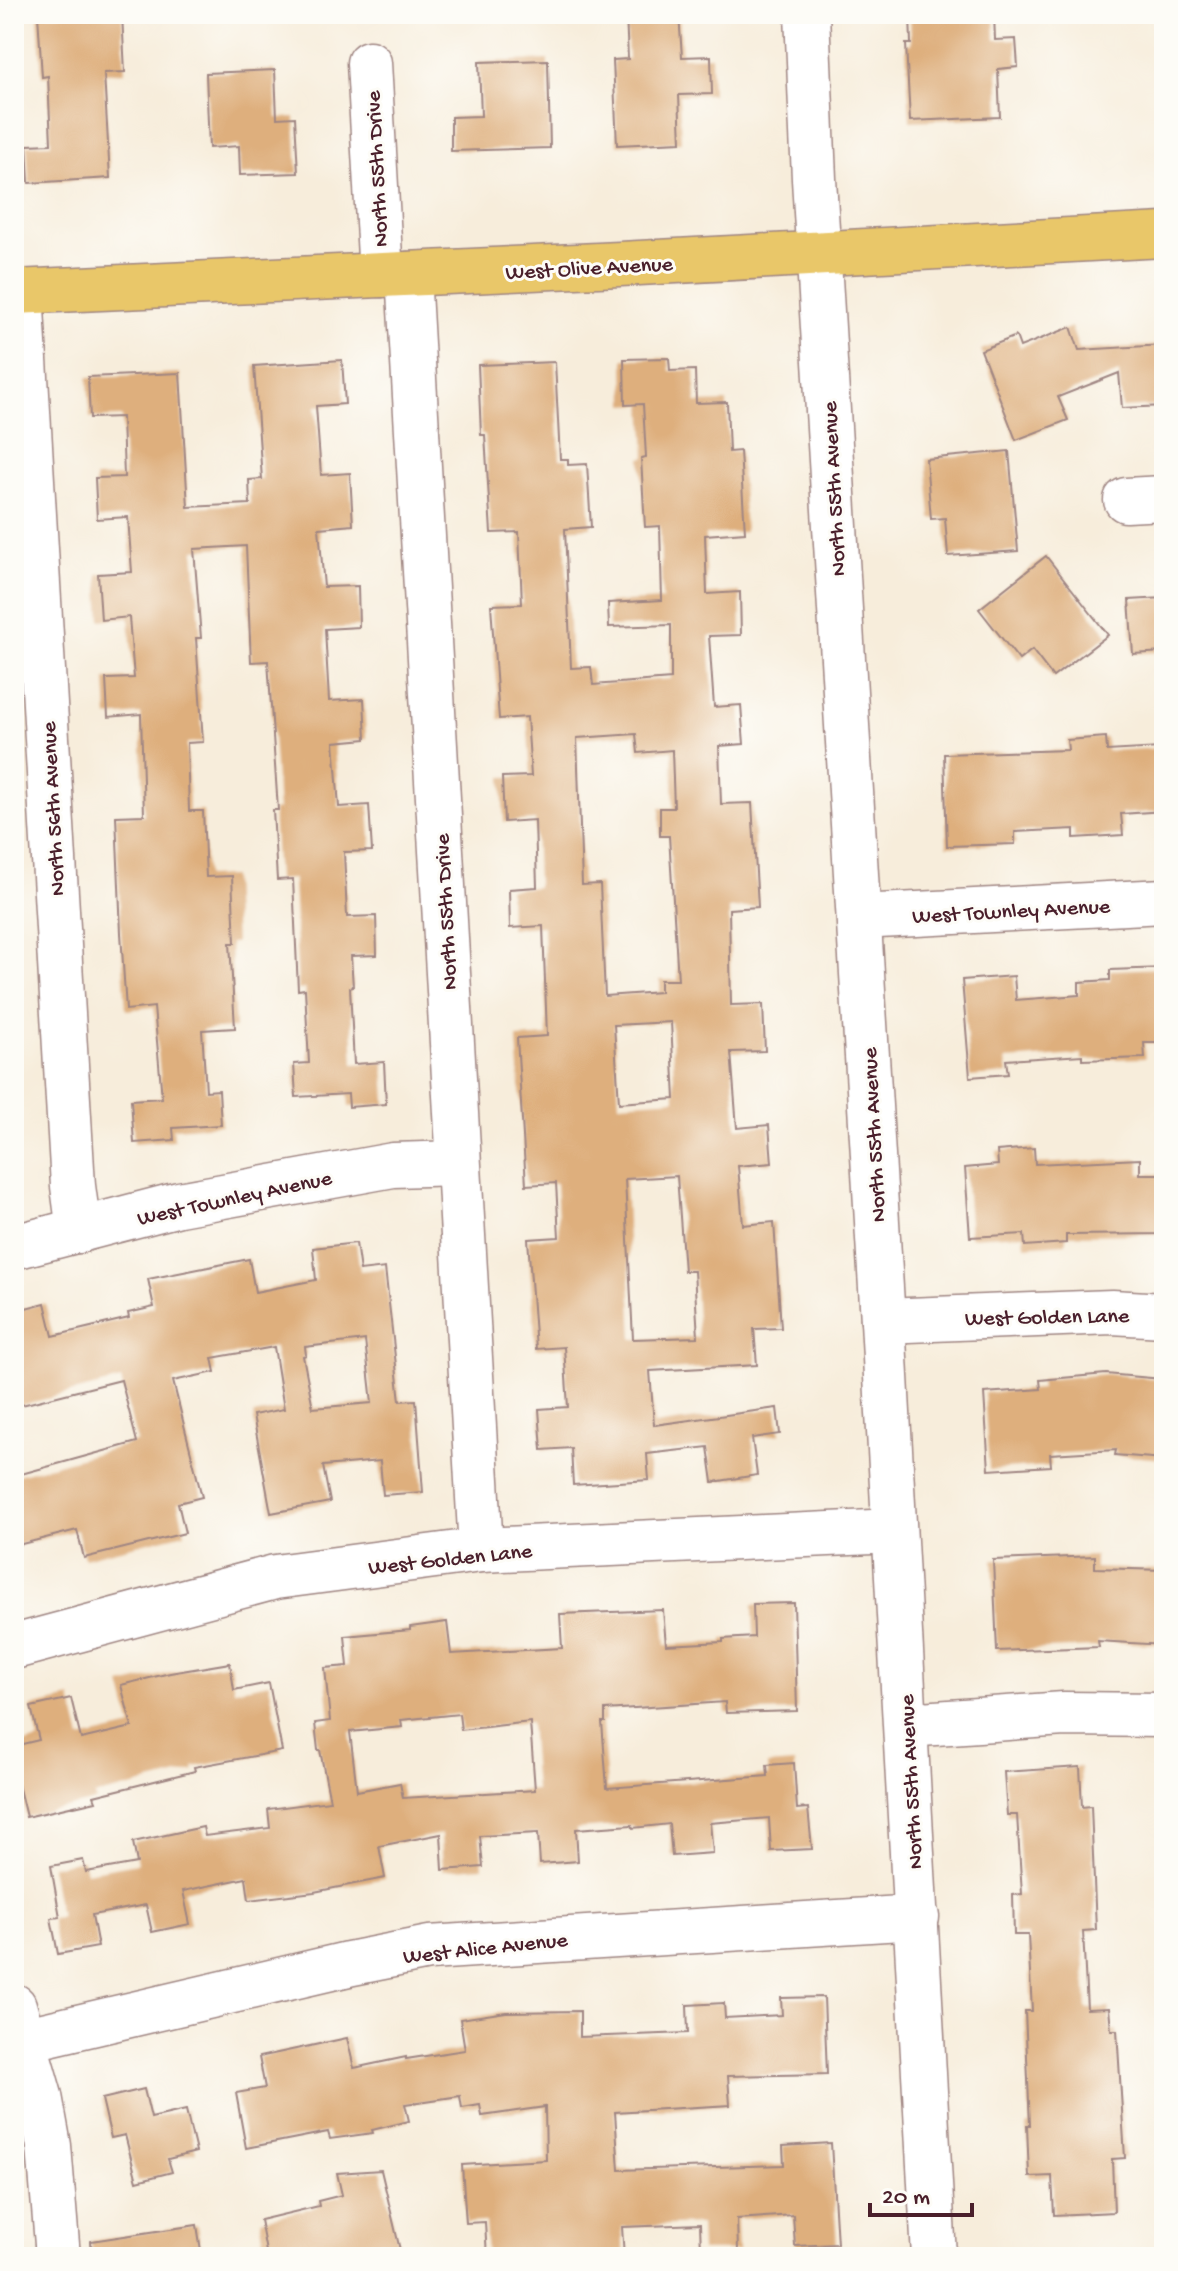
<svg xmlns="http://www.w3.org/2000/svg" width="1178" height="2271" font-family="'Gochi Hand',sans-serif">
<rect width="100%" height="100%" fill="#fdfcf7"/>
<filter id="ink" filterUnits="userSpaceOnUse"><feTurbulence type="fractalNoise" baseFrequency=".0125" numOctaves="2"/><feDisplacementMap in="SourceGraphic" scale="16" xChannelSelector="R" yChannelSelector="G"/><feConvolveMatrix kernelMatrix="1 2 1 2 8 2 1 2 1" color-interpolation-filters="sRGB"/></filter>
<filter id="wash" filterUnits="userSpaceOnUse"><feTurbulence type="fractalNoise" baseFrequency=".006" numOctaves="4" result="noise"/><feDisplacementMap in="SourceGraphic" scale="32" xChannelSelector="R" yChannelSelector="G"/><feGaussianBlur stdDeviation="1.8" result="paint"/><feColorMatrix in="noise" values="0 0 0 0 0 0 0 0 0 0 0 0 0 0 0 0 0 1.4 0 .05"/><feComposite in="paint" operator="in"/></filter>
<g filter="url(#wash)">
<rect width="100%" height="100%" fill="#f7eddb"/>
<g id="blocks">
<!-- building -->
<g fill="#deaf7d" fill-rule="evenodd">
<polygon points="38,14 122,14 125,72 104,73 110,178 29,183 27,145 51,144 48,76 42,77"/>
<polygon points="626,14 679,14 682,57 711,56 712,94 679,95 681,142 617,145 613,60 628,59"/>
<polygon points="910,14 994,14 995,40 1016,39 1018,67 998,69 1000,117 910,121 906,44 911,44"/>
<polygon points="548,60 550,148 451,151 451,117 481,116 479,62"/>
<polygon points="275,70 277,118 295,117 298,173 240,175 239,146 209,148 206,73"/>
<polygon points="1071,327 1079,350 1164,345 1164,406 1122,408 1119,373 1058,397 1068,420 1016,440 981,350 1016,336 1020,347"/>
<path d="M669,358L670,371L695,370L696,403L727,402L729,452L740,451L745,532L705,535L707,594L740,592L741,635L709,636L714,707L741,705L744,744L719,746L721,804L752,803L758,907L729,909L731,1005L763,1004L765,1051L731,1052L737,1128L769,1125L772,1163L738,1166L743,1225L774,1222L781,1328L754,1329L757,1365L650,1371L654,1425L777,1408L780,1434L752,1438L757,1475L713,1482L708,1447L647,1454L649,1480L573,1485L571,1448L542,1450L539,1409L568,1407L564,1347L536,1349L528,1239L559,1237L556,1183L526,1185L517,1038L547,1036L543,926L510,928L509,889L537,887L535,820L504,822L502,777L531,776L527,717L499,719L491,605L522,604L519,532L491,533L485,435H481L478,365L555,362L560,459H568V465L587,464L591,527L565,529L571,668L591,667L593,685L671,679V625L609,627L608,603L662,600L660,526L645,527L641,458L646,457L643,404L625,405L624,359ZM636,734L638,753L672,750L674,808H660V836H669L678,980H660V992L605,996L600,884L582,885L577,738ZM671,1022L675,1099L619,1103L614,1025ZM677,1176L684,1271H694L698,1337L633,1339L625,1179Z"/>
<polygon points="342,360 345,404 316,406 321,475 350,473 353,525 319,528 324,587 358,586 359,627 325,629 329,701 364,699 366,739 334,742 339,807 369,805 372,851 344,852 347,917 376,916 377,955 351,956 353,987 350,988 354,1064 384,1062 386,1104 349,1107 348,1094 296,1097 294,1064 309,1063 305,989 298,990 293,879 277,880 273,810 278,810 268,661 251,662 246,546 194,549 201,638 196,638 203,742 187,743 189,811 203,811 206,877 232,876 235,943 230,943 235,1028 202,1030 206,1091 219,1090 221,1125 173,1128 174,1140 134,1143 131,1100 162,1098 154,1007 126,1010 121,933 116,816 144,815 141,714 108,717 106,679 134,678 129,617 101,620 98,574 132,572 128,517 97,519 95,478 124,477 122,417 90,418 88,377 180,373 188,507 250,504 249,480 262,479 254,366"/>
<polygon points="1009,451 1018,551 948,556 945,518 931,519 926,459"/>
<polygon points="1046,556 1108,635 1053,677 1032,650 1019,660 979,609"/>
<polygon points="1164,598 1164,652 1133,654 1129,600"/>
<polygon points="1106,737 1107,751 1160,748 1164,811 1121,814 1123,835 1074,838 1074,829 1015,832 1015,844 947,846 944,754 1068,750 1067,740"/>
<polygon points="1164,968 1164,1043 1144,1043 1145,1058 1082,1060 1082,1055 1006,1060 1008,1074 970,1077 962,980 1014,976 1016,1000 1079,995 1079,982 1110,980 1110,970"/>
<polygon points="1034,1148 1035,1164 1140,1159 1140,1174 1164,1174 1164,1234 1066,1235 1066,1243 1025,1246 1024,1234 970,1237 965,1168 998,1165 997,1151"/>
<path d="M356,1243L360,1271L385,1268L400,1401L416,1400L423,1492L383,1495L380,1461L323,1466L330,1502L271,1513L253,1415L284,1409L274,1347L212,1358L215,1372L173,1381L202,1497L178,1503L185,1533L84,1558L77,1530L14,1546V1476L137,1442L121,1380L14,1407V1311L45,1303L53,1336L129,1318L128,1313L154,1307L148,1279L249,1259L255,1292L316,1280L313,1248ZM365,1340L372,1403L313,1408L303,1356L306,1355L305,1347Z"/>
<polygon points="1106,1374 1162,1379 1160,1401 1164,1401 1164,1459 1115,1455 1116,1450 1050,1454 1051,1466 989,1470 984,1393 1041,1389 1040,1380"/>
<polygon points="1095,1556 1095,1568 1164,1570 1164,1645 1098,1641 1099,1647 997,1651 993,1560"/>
<path d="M794,1603L797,1711L726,1713L725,1702L605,1710V1722H602L607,1788L768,1776L767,1765L794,1763L797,1809L808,1808L812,1849L771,1851L769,1818L710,1823L713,1853L672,1856L669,1824L633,1828L632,1825L576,1829L578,1861L540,1864L538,1833L480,1836L483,1867L443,1870L441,1834L379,1846L385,1878L314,1892L249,1900L246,1878L183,1891L190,1924L152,1932L146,1905L92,1915L98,1947L58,1954L51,1918L60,1917L51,1866L83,1860L86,1872L137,1863L133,1842L203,1827L205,1836L270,1828L268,1809L330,1801L320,1750H318L315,1723L330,1721L325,1668L348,1666L345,1636L410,1630V1627L447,1622L451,1654L562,1648L560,1614L663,1610L666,1645L723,1642V1639L754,1637L753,1604ZM459,1714L461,1730L530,1722L535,1790L403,1798L400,1783L357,1791L350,1732L402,1727L401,1720Z"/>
<polygon points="230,1663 234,1690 269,1683 282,1751 194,1767 195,1771 94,1796 96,1801 26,1817 14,1768 14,1746 39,1740 31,1707 71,1698 81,1739 132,1727 121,1685 170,1673"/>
<polygon points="1080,1767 1082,1807 1091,1806 1096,1930 1083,1931 1087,2009 1109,2008 1111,2030 1117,2030 1125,2158 1112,2159 1114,2212 1054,2215 1052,2176 1029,2177 1027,2125 1030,2125 1025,2011 1032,2011 1028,1935 1014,1935 1013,1895 1022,1894 1017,1815 1007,1815 1004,1772"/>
<polygon points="824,1997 827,2074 728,2076 730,2105 615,2112 619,2170 784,2165 783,2146 831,2143 837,2244 795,2246 793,2215 737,2219 738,2251 701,2251 700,2224 622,2227 624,2257 487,2257 485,2222 466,2223 462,2165 546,2160 545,2107 482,2116 480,2105 462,2108 460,2096 405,2104 409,2121 372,2130 373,2133 330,2139 328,2132 246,2148 236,2093 265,2088 259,2057 347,2038 354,2068 406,2057 406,2059 465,2050 460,2019 506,2012 580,2011 580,2037 688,2033 687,2005 724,2003 725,2018 782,2015 781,1998"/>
<polygon points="144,2089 151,2118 186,2110 196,2152 168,2159 172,2172 137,2181 125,2135 111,2138 102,2099"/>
<polygon points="381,2170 400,2250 366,2257 267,2257 260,2220 319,2206 318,2201 342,2195 337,2173"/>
<polygon points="197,2225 202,2257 92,2257 91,2241"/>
</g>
</g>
</g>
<g filter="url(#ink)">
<use href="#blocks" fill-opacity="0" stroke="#a08683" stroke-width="2"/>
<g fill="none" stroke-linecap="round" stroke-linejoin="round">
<!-- minor casing -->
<g stroke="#a08683" stroke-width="47">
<g id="minor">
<polyline points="807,14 814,179 883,1321 934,2257"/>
<polyline points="369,63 381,275"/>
<polyline points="408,274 481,1550"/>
<polyline points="21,291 73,1186 79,1231"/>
<polyline points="1126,500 1164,498"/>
<polyline points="859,917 1164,901"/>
<polyline points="14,1247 179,1204 393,1165 458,1163"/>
<polyline points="883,1321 1112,1312 1164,1315"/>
<polyline points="14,1647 275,1577 481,1550 894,1531"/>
<polyline points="906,1725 1064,1714 1164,1715"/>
<polyline points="14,2006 40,2096 49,2146 58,2257"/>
<polyline points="14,2042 348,1964 429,1948 917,1917"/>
</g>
</g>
<!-- major casing -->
<g stroke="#a08683" stroke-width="47">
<polyline id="major" points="14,292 620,264 1164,235"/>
</g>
<!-- minor -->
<use href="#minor" stroke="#fff" stroke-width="44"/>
<!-- major -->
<use href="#major" stroke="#e9c769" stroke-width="44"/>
</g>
</g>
<g text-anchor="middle" stroke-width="6" stroke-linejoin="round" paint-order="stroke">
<!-- street labels -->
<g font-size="22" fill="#4a1f2b" stroke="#fdfcf7">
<text transform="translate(375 169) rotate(-93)" y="8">North 55th Drive</text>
<text transform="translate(589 266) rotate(-3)" y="8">West Olive Avenue</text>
<text transform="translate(832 489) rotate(-93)" y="8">North 55th Avenue</text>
<text transform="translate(51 809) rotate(-93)" y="8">North 56th Avenue</text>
<text transform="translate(1011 909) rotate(-3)" y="8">West Townley Avenue</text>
<text transform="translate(444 912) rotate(-93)" y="8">North 55th Drive</text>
<text transform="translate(872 1135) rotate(-93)" y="8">North 55th Avenue</text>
<text transform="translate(234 1196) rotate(-12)" y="8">West Townley Avenue</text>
<text transform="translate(1047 1315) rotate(-1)" y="8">West Golden Lane</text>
<text transform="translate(450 1557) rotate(-6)" y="8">West Golden Lane</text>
<text transform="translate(909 1782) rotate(-93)" y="8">North 55th Avenue</text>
<text transform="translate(485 1946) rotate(-6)" y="8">West Alice Avenue</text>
</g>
</g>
<!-- margin -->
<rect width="1178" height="2271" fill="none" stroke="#fdfcf7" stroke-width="48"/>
<!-- scale -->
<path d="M870 2203v12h102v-12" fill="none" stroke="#4a1f2b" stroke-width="4"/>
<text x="882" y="2203" font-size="24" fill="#4a1f2b" stroke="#fdfcf7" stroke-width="6" paint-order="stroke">20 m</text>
</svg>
